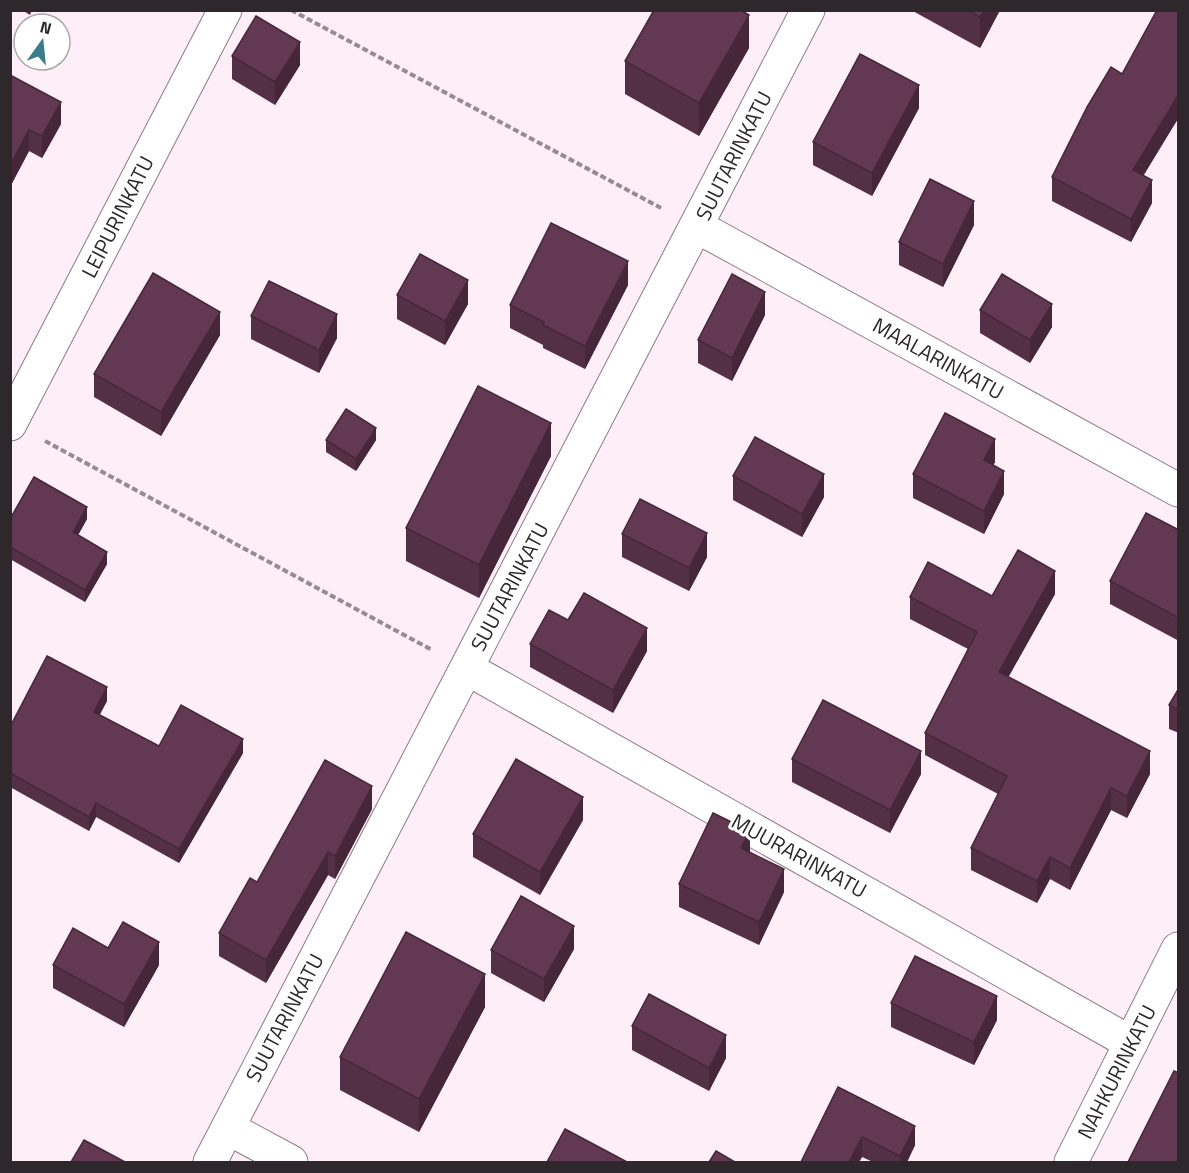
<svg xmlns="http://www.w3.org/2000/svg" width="1189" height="1173" font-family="'Titillium Web',sans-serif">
<rect width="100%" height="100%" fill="#feeef7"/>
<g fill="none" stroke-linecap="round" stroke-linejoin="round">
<!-- street casing -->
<g stroke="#8c7b84" stroke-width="35">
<g id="street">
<polyline points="698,227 1178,490"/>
<polyline points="10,424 225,10"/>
<polyline points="468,669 1131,1043"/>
<polyline points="228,1128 291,1162"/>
<polyline points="210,1162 808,10"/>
<polyline points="1071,1162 1178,949"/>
</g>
</g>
<!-- path -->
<g stroke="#968b91" stroke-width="4" stroke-dasharray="6 3" stroke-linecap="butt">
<polyline points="291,10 661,208"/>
<polyline points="45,441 432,650"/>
</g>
<!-- street -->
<use href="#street" stroke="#fff" stroke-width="33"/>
</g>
<!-- wall -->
<g fill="#543047">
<polygon points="22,10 32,10 30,15"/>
<polygon points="911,10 1000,10 980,48"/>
<polygon points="1179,10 1179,117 1143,175 1152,203 1131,242 1052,201 1052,177 1122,74"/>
<polygon points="749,48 699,136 625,94 625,61"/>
<polygon points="232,56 300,65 275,105 232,79"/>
<polygon points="10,75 61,124 42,158 29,151 10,187"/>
<polygon points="919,108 872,196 813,165 813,142"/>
<polygon points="974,225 943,287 899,265 899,242"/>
<polygon points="628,285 585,369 543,348 543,345 510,328 510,305"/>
<polygon points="397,295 468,304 445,345 397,319"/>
<polygon points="980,310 1052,327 1030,363 980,333"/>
<polygon points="765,315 732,381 698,363 698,340"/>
<polygon points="251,316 337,338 319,373 251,339"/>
<polygon points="220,335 161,436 94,397 94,374"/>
<polygon points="326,440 376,440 356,471 326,452"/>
<polygon points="551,456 479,598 406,561 406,528"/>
<polygon points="995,462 993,465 1004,494 984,534 913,498 913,474"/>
<polygon points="733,476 824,497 802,537 733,500"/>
<polygon points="10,519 87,519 78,535 107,564 85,602 10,559"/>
<polygon points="1179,530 1179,641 1110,604 1110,581"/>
<polygon points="622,534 707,557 689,591 622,557"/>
<polygon points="1055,594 1008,677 1150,774 1127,818 1111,810 1070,890 1050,879 1037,903 971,870 971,848 998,794 925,755 925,733 968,649 910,619 910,597 992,596"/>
<polygon points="568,620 647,651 613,713 530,667 530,644"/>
<polygon points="1179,688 1179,733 1169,729 1169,705"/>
<polygon points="107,701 99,715 159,746 243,753 179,863 96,817 89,831 10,787 10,727"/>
<polygon points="792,759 921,774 890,833 792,782"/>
<polygon points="372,809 335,879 328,875 266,983 219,956 219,933 257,882"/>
<polygon points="583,820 540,895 473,857 473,834"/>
<polygon points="679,884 784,892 759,945 679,907"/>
<polygon points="108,948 159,965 124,1027 53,988 53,965"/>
<polygon points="574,949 544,1002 491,973 491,950"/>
<polygon points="891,1003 997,1020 974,1065 891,1027"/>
<polygon points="485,1007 419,1132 340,1090 340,1057"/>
<polygon points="632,1026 726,1058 709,1091 632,1050"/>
<polygon points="838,1087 915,1145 907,1162 873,1162 862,1157 859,1162 801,1162"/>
</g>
<!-- shaded-wall -->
<g fill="#452739">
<polygon points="984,10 1000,10 980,48 980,17"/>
<polygon points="749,15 749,48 699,136 699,103"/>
<polygon points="300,42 300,65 275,105 275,82"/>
<polygon points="919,85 919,108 872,196 872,173"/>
<polygon points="1179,94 1179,117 1133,193 1133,170"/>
<polygon points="61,102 61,124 42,158 42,136"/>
<polygon points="29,130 29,151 10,187 10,165"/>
<polygon points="1152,180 1152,203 1131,242 1131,219"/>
<polygon points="974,201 974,225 943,287 943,264"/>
<polygon points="628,261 628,285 585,369 585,346"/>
<polygon points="468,280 468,304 445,345 445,321"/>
<polygon points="765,292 765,315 732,381 732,358"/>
<polygon points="1052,304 1052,327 1030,363 1030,340"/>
<polygon points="220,312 220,335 161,436 161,412"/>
<polygon points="337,314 337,338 319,373 319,350"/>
<polygon points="551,423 551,456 479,598 479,565"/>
<polygon points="376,428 376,440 356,471 356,459"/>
<polygon points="995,439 995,462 984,484 984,460"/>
<polygon points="1004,471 1004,494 984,534 984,511"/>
<polygon points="824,474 824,497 802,537 802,514"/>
<polygon points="87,507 87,519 73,544 73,532"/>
<polygon points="707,533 707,557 689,591 689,568"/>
<polygon points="107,552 107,564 85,602 85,590"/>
<polygon points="1055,571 1055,594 999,694 999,672"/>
<polygon points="647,628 647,651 613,713 613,690"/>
<polygon points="107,687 107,701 94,726 94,712"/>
<polygon points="243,739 243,753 179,863 179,849"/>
<polygon points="921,751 921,774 890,833 890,810"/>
<polygon points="1150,751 1150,774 1127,818 1127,796"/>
<polygon points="372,786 372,809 335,879 335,856"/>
<polygon points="1111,788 1111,810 1070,890 1070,868"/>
<polygon points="583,797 583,820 540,895 540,872"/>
<polygon points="96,803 96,817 89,831 89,817"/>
<polygon points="750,831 750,854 741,848"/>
<polygon points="328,852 328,875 266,983 266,960"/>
<polygon points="1050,857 1050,879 1037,903 1037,881"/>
<polygon points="784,869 784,892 759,945 759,922"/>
<polygon points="574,926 574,949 544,1002 544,979"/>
<polygon points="159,942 159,965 124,1027 124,1004"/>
<polygon points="485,974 485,1007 419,1132 419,1099"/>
<polygon points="997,996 997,1020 974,1065 974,1042"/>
<polygon points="726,1035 726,1058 709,1091 709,1068"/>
<polygon points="915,1126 915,1145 907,1162 900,1162 900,1156"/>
<polygon points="862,1137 862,1157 859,1162 849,1162"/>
</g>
<!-- building -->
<g fill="#623852" stroke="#452739" stroke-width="1.5">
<polygon points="654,10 741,10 749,15 699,103 625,61"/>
<polygon points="967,10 984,10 980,17"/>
<polygon points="1157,10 1179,10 1179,94 1133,170 1152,180 1131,219 1052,177 1087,107 1111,67 1122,74"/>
<polygon points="256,16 300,42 275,82 232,56"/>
<polygon points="860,54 919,85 872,173 813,142"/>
<polygon points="10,75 61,102 42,136 29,130 10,165"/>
<polygon points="930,179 974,201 943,264 899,242"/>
<polygon points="551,223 628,261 585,346 543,325 544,322 510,305"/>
<polygon points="420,254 468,280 445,321 397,295"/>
<polygon points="153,273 220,312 161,412 94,374"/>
<polygon points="732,274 765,292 732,358 698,340"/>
<polygon points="1002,274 1052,304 1030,340 980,310"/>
<polygon points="269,281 337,314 319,350 251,316"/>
<polygon points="478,386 551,423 479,565 406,528"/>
<polygon points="346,409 376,428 356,459 326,440"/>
<polygon points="945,413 995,439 984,460 1004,471 984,511 913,474"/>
<polygon points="755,437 824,474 802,514 733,476"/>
<polygon points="34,477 87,507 73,532 107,552 85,590 10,547 10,519"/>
<polygon points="640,499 707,533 689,568 622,534"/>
<polygon points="1146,513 1179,530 1179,618 1110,581"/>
<polygon points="1018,550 1055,571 999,672 1150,751 1127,796 1111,788 1070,868 1050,857 1037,881 971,848 1007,776 925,733 977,632 910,597 928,562 992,596"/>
<polygon points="584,593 647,628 613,690 530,644 549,610 568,620"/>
<polygon points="47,656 107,687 94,712 159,746 181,705 243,739 179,849 96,803 89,817 10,773 10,727"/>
<polygon points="1179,688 1179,710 1169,705"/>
<polygon points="823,700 921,751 890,810 792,759"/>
<polygon points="516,759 583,797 540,872 473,834"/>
<polygon points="325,760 372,786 335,856 328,852 266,960 219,933 250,878 257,882"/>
<polygon points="713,813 750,831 741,848 784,869 759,922 679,884"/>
<polygon points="521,896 574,926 544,979 491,950"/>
<polygon points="123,922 159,942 124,1004 53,965 73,928 108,948"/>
<polygon points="406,932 485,974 419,1099 340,1057"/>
<polygon points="915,956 997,996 974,1042 891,1003"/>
<polygon points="649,994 726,1035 709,1068 632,1026"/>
<polygon points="1174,1071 1179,1073 1179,1162 1128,1162"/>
<polygon points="838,1087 915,1126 900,1156 862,1137 849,1162 801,1162"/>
<polygon points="565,1129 627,1162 547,1162"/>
<polygon points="84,1140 125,1162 71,1162"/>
<polygon points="716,1151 735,1162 709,1162"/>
</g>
<g text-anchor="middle" stroke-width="6" stroke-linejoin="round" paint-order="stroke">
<!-- street labels -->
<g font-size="21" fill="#2e272b" stroke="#fff">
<text transform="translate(734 156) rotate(-63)" y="7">SUUTARINKATU</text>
<text transform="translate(118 217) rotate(-63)" y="7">LEIPURINKATU</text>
<text transform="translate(938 359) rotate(29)" y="7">MAALARINKATU</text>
<text transform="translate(510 587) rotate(-62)" y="7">SUUTARINKATU</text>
<text transform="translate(799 856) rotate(29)" y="7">MUURARINKATU</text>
<text transform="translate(285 1018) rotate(-62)" y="7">SUUTARINKATU</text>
<text transform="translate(1117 1072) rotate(-63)" y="7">NAHKURINKATU</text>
</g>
</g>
<!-- border -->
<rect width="1189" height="1173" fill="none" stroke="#2e272b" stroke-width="24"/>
<!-- north arrow -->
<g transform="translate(42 42) rotate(15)"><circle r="28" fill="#ffffff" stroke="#aba9aa" stroke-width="1.5"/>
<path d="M0-4.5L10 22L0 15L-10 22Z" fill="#397c8c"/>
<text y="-9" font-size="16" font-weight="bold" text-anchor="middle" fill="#2e272b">N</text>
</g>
</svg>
